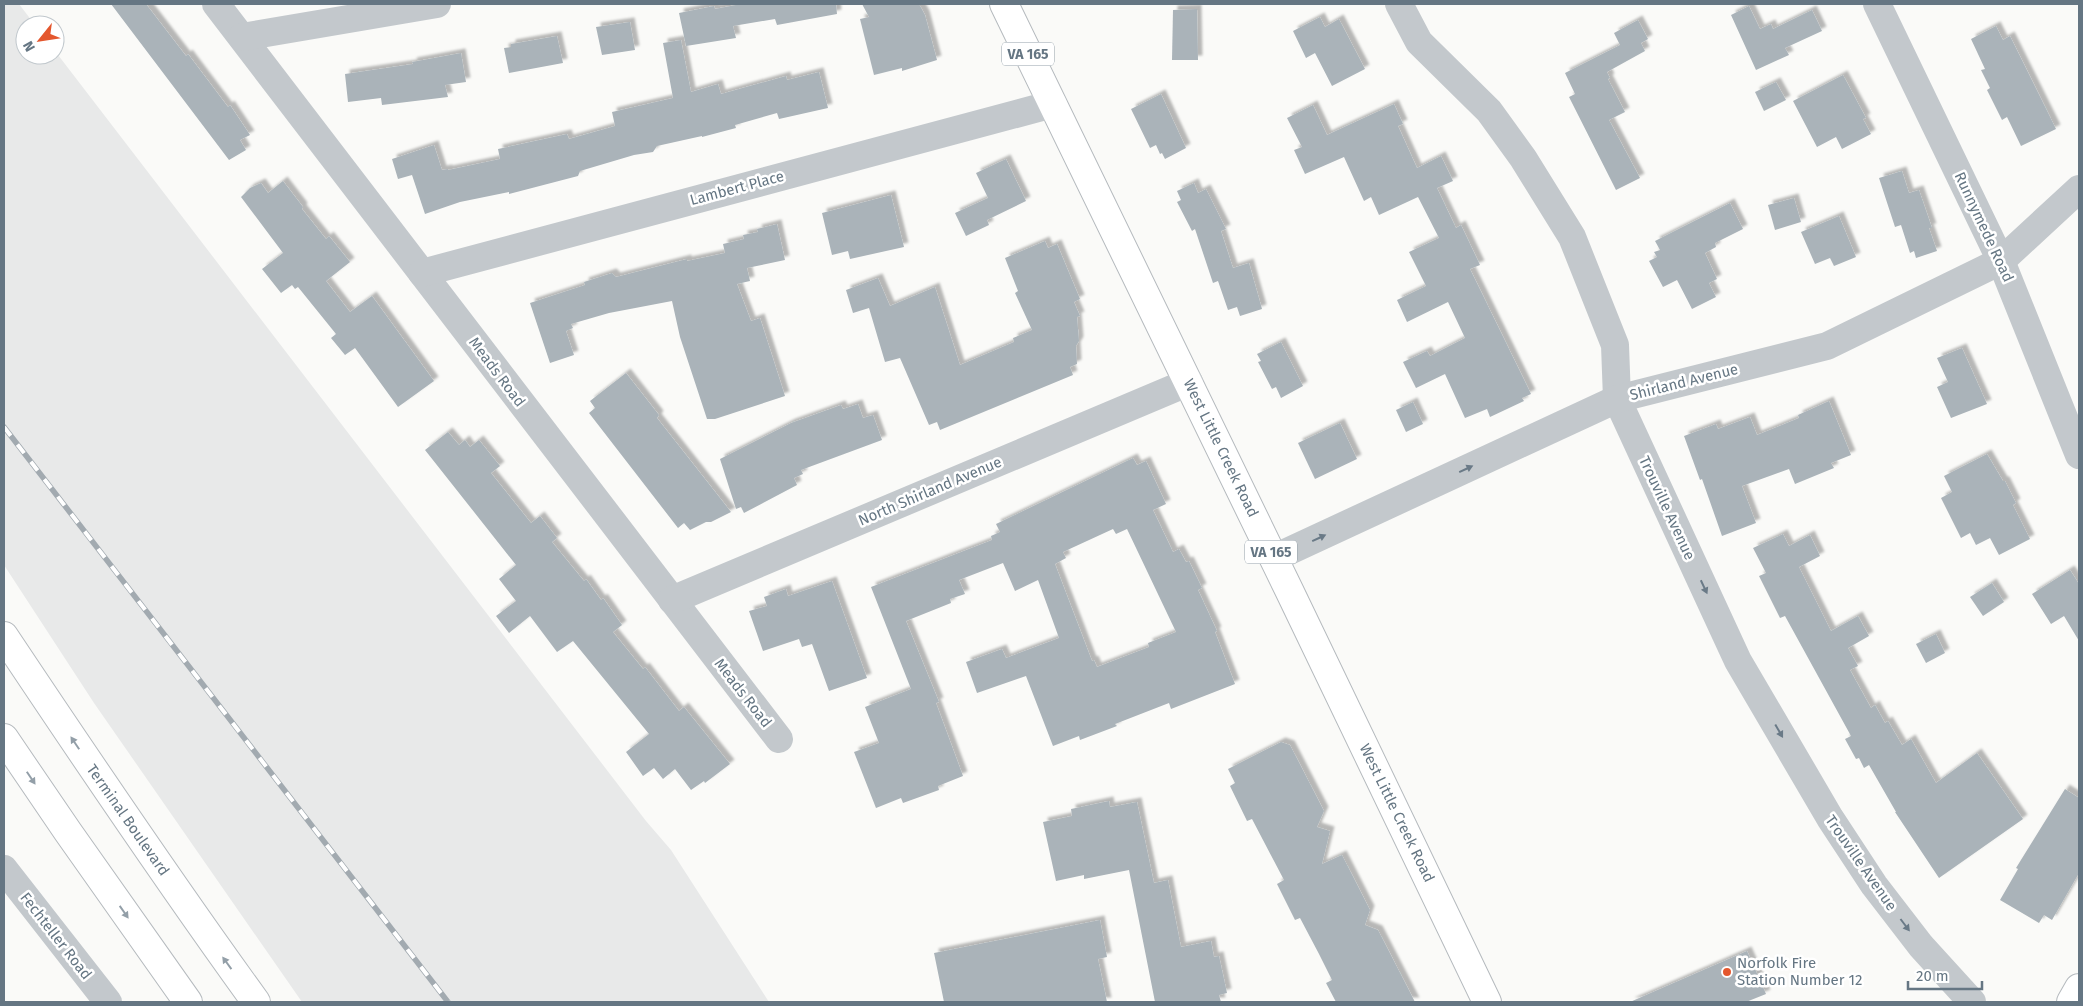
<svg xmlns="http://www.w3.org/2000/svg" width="2083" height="1006" font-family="'Fira Sans',sans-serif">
<defs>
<filter id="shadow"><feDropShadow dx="4.5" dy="-4.5" stdDeviation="1" flood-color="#0004"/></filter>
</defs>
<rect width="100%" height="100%" fill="#fafaf8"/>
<!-- built -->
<polygon fill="#e8e9e9" points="4,4 19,4 35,25 25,25 25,55 55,55 55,51 646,821 671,850 769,1002 302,1002 94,703 4,565"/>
<!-- building -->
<g fill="#aab3b9" fill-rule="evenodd" filter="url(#shadow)">
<polygon points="111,4 146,4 186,56 188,54 228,107 230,105 250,135 240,140 246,150 229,160"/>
<polygon points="741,4 836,4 837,14 777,25 775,19 733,26 736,38 686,46 679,13 714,6 715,9"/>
<polygon points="862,4 919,4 925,15 937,60 902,71 902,68 874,75 860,19 869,17"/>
<polygon points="1749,6 1760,29 1771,24 1773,29 1812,10 1822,31 1785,48 1789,55 1756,70 1731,15"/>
<polygon points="1197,9 1198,60 1172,60 1173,10"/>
<polygon points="1320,17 1325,27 1339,19 1365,69 1332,86 1315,53 1306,58 1293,31"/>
<polygon points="1638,20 1648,39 1641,43 1645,51 1607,72 1610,78 1608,79 1625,112 1609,120 1640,178 1616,190 1569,97 1575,94 1565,73 1620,45 1614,33"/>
<polygon points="630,22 635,50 602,55 596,27"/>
<polygon points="1996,26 2003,40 2010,36 2056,129 2021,146 2007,117 2002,120 1987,90 1990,88 1981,70 1985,69 1971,39"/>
<polygon points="557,36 563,63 509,73 504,48 511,47 511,44"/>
<polygon points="681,40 691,92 718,84 721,94 786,76 787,80 819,72 828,108 779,119 777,113 735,125 736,128 702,137 702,136 657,146 653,152 634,155 580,171 578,176 509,194 509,192 460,202 425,214 412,175 398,179 392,159 434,145 442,170 448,169 448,170 500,159 498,149 567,134 569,139 615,126 612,112 673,98 663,43"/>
<polygon points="461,53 466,82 445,85 448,97 382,105 381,98 348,102 345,74 413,64 412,62"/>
<polygon points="1843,75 1866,118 1863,119 1871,134 1842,149 1836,137 1817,147 1793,101"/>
<polygon points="1776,82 1786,100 1764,111 1755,92"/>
<polygon points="1161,94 1186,148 1165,159 1162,153 1160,154 1156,145 1150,148 1131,109"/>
<polygon points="1394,104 1403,124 1398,126 1417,168 1441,156 1453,181 1437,188 1456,228 1461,225 1480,265 1470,269 1531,394 1522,398 1524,401 1490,417 1487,409 1465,418 1445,374 1416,388 1403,362 1427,351 1430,356 1465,338 1448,302 1407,322 1397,300 1426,286 1409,252 1439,238 1418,197 1379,215 1371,197 1364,201 1344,157 1305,174 1294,150 1302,147 1287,118 1313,105 1327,135"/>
<polygon points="1006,159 1026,201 987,220 989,225 966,236 955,213 988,198 976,173"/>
<polygon points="1902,171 1909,193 1919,190 1932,228 1929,228 1937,251 1916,258 1914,251 1910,253 1901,225 1895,227 1879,178"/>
<polygon points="283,181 303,207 302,209 326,239 329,236 350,262 326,281 350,312 372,296 434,381 398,407 355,348 345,355 331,338 336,334 298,287 295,289 292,285 281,293 262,269 283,253 241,197 250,188 261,183 268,193"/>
<polygon points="1194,183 1198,193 1206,189 1226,229 1221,231 1233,268 1249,263 1262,309 1240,316 1237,307 1228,310 1218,281 1213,283 1195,229 1192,231 1177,202 1181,200 1177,191"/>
<polygon points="891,195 904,247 850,259 848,251 832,255 822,213"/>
<polygon points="1794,198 1801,222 1775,230 1768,205"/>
<polygon points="1730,203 1743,229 1715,243 1716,247 1705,253 1717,279 1709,283 1716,297 1692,309 1677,280 1663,287 1649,261 1657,257 1654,252 1660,250 1655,241"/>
<polygon points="1839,216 1856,257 1834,266 1830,258 1815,264 1801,232"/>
<polygon points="777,224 785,260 747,268 750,281 737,284 751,321 760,318 785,396 715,419 707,419 680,337 672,301 609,313 571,324 573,328 566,331 574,355 550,363 530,303 585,285 584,282 612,273 616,277 687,259 687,261 725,253 723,244 744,239 743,235 758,232 757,229"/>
<polygon points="1045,241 1048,248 1057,244 1080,299 1074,302 1080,316 1077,317 1079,341 1076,346 1077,364 1070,367 1073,375 940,430 937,422 929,425 900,358 885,362 869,308 853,313 846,290 878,278 890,306 935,287 960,365 1014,342 1013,338 1032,330 1015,293 1018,291 1005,258"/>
<polygon points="1281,342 1303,386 1281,398 1276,387 1272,389 1258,362 1261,361 1257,354"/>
<polygon points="1962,348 1987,404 1951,418 1937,387 1948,382 1937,358"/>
<polygon points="626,373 659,415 657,418 731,512 711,522 706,522 690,530 684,523 678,528 589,413 595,408 590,401"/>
<polygon points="1829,401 1851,455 1831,463 1834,468 1795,484 1789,469 1742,486 1756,523 1722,536 1702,479 1700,480 1684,436 1716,424 1718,429 1750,417 1757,435 1799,418 1798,415"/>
<polygon points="1413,402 1423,424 1406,432 1396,410"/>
<polygon points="858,404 863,418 873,415 882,440 801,470 803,474 794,478 797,485 744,513 741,507 736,509 720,459 791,423 841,405 843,409"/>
<polygon points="1340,423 1357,459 1315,479 1298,443"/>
<polygon points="448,432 459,445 465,440 470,447 479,440 500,466 491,473 531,523 540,516 557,538 552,542 584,581 586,579 601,600 603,598 622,625 613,632 643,669 645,667 679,711 684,707 730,764 705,783 704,781 691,790 675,769 663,779 654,768 643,776 626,752 649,734 573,641 557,652 530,616 509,633 496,616 516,601 499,579 516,565 425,450"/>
<polygon points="1987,454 2003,481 2005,481 2016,503 2013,505 2030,539 1999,555 1990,538 1976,545 1970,533 1961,538 1941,498 1952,492 1944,476"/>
<path d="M1133,458L1137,465L1146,461L1166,504L1153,510L1173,552L1179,549L1186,562L1189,561L1202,588L1198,590L1217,631L1215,632L1235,684L1171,709L1169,703L1115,724L1117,726L1080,740L1079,736L1053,746L1026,676L977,693L966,662L1002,649L1006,658L1059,638L1038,580L1015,591L1003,563L959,580L965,594L950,599L951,603L906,621L939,702L936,703L963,776L938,786L939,790L903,803L901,798L876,808L854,752L879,743L865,707L911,689L871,587L992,540L991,536L1000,532L996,524ZM1113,529L1116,534L1127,529L1176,632L1148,643L1149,647L1097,667L1094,660L1092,661L1055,564L1066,558L1063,552Z"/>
<polygon points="1783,534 1789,546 1810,535 1820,556 1799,567 1831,631 1858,616 1869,636 1848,648 1858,666 1850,670 1871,708 1875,705 1885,723 1888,721 1902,745 1911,739 1936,783 1977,753 2023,819 1939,878 1895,812 1896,812 1869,765 1864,768 1859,758 1856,759 1845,739 1851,736 1785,616 1780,618 1759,576 1766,573 1753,548"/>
<polygon points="2070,570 2079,584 2079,641 2064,616 2051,624 2032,594"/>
<polygon points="832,581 867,678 829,691 812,644 802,647 799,639 763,651 749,611 767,606 764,597 786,589 788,596"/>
<polygon points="1992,583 2004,602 1983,616 1970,597"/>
<polygon points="1936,634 1945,653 1926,663 1916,644"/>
<polygon points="1281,742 1290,745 1324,811 1317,827 1330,831 1322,864 1342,855 1370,910 1365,925 1378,930 1415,1002 1336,1002 1326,983 1332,980 1319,954 1300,918 1295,920 1277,884 1284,880 1252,819 1247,821 1230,786 1235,783 1228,769"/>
<polygon points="2065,789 2079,798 2079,873 2052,920 2044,915 2039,923 2000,900 2018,869 2016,868"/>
<polygon points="1109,801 1110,807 1137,802 1154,883 1168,880 1181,947 1211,941 1214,957 1219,956 1227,993 1219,995 1221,1002 1155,1002 1129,870 1084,879 1084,875 1056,881 1043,822 1072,816 1071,809"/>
<polygon points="1100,920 1107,957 1098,959 1107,1002 944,1002 934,953"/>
<polygon points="1747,951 1766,994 1746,1002 1630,1002"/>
</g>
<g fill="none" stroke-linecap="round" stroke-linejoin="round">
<!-- major casing -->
<g stroke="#b5babe" stroke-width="30">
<g id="major">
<polyline points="1004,4 1289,590 1487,1002"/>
<path d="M4,636C86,759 169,882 256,1002"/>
<polyline points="4,738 68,832 188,1002"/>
<polyline points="2071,1002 2079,988"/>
</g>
</g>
<!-- minor -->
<g stroke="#c3c8cc" stroke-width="28">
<polyline points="216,4 779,739"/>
<polyline points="1399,4 1419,42 1489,111 1523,158 1572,237 1615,345 1617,399 1738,661 1830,818 1874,885 1921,946 1972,1002"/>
<polyline points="1877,4 2001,261 2079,455"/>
<polyline points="242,37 437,4"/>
<polyline points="422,273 1053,104"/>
<polyline points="1274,558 1617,399 1827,346 2001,261 2079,189"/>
<polyline points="672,600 1189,382"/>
<polyline points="4,869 108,1002"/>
</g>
<!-- major -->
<use href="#major" stroke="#fff" stroke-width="28"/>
<!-- rail casing -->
<g stroke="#a2aab0" stroke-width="5.5">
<polyline id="rail" points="4,427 448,1002"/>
</g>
<!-- rail -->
<use href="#rail" stroke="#fff" stroke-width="4" stroke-dasharray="11" stroke-linecap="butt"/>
</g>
<!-- one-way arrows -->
<defs><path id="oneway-solid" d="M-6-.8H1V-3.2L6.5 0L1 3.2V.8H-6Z" transform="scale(1.25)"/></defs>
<g fill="#6a7a87">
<use href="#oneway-solid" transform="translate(1466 469) rotate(-25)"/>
<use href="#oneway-solid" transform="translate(1319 538) rotate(-25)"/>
<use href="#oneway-solid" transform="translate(1704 587) rotate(65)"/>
<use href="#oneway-solid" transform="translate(1779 731) rotate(60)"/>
<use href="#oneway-solid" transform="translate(1905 925) rotate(53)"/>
</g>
<g fill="#939fa8">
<use href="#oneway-solid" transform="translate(75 743) rotate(-124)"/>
<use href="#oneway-solid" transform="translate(31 778) rotate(56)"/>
<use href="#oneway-solid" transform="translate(124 912) rotate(55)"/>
<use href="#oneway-solid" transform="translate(227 963) rotate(-126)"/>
</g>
<!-- markers -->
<circle fill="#e4572e" stroke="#fff" stroke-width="2" cx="1727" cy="972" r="5"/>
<g text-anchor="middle" stroke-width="5" stroke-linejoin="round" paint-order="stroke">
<!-- shield labels -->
<g fill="#fff" stroke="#939fa8" stroke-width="1">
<rect x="1002" y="42.5" width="52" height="23" rx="4"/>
<rect x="1245" y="540.5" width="52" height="23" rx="4"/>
</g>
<g font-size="14" font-weight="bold" fill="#657683">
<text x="1028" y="59">VA 165</text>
<text x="1271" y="557">VA 165</text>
</g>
<!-- street labels -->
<g font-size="15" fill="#657683" stroke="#fff">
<text transform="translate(737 188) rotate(-15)" y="5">Lambert Place</text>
<text transform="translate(1984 227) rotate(65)" y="5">Runnymede Road</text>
<text transform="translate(497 372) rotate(53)" y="5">Meads Road</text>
<text transform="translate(1684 382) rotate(-14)" y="5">Shirland Avenue</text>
<text transform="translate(1221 448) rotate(64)" y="5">West Little Creek Road</text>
<text transform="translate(930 491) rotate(-23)" y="5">North Shirland Avenue</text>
<text transform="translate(1667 508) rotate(65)" y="5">Trouville Avenue</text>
<text transform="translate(743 693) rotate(52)" y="5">Meads Road</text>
<text transform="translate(1397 813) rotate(64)" y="5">West Little Creek Road</text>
<text transform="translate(128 820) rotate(55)" y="5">Terminal Boulevard</text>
<text transform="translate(1861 863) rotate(55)" y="5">Trouville Avenue</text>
<text transform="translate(56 936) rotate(52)" y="5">Fechteller Road</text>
</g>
<!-- poi labels -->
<g font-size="15" fill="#657683" stroke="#fff" text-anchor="start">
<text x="1737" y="968">Norfolk Fire<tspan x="1737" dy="17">Station Number 12</tspan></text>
</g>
</g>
<!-- border -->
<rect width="2083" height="1006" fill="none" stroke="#657683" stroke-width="10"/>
<!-- north arrow -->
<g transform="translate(40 40) rotate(240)"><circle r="24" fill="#ffffff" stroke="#c1c8cd"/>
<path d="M0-4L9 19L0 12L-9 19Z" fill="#e4572e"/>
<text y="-8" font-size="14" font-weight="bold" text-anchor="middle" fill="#657683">N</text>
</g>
<!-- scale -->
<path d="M1908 981v8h74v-8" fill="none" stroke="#657683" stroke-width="2.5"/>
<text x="1916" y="981" font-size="15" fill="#657683" stroke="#ffffff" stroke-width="4" paint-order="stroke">20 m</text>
</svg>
